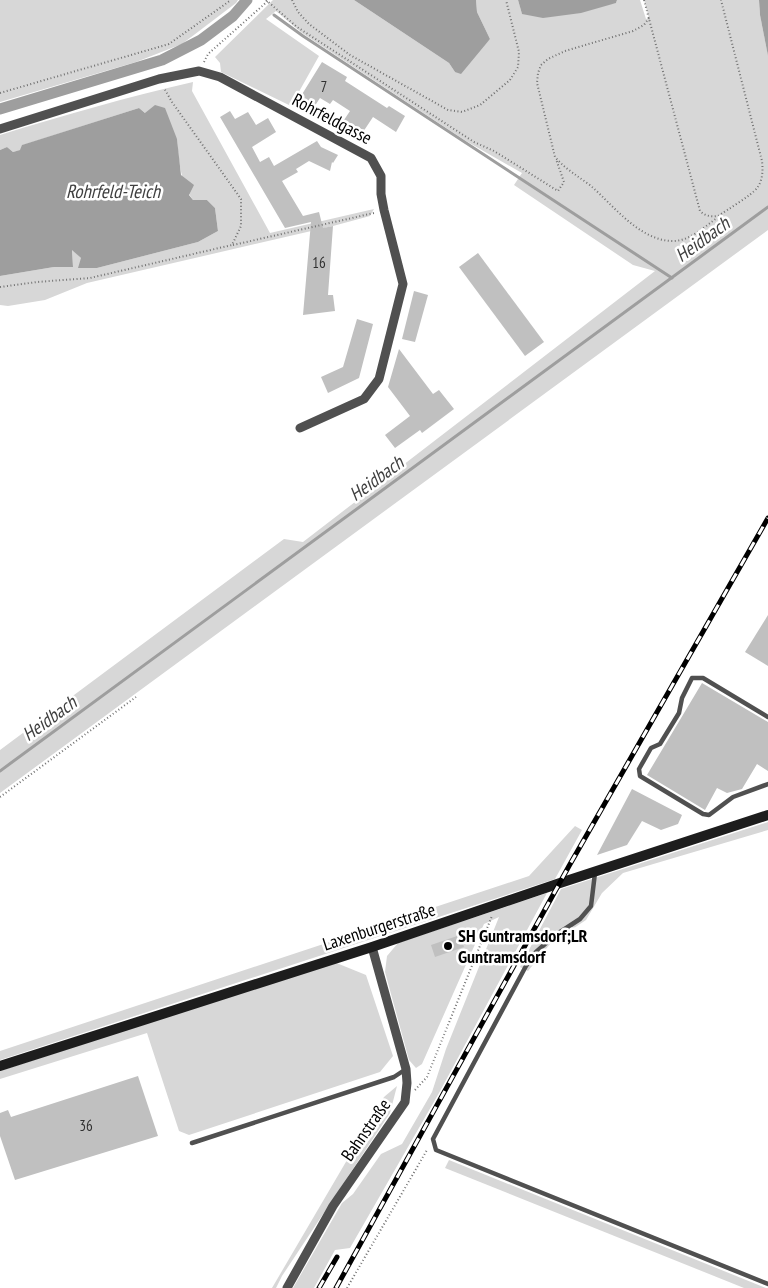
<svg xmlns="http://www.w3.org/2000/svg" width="768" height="1288" font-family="'PT Sans Narrow',sans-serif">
<rect width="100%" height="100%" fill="#fff"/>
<!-- green -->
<g fill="#d7d7d7">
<polygon points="0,0 238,0 236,3 182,44 136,62 0,102"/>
<polygon points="273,0 354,0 449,63 455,72 490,39 477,12 476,0 518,0 522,14 616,3 617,0 640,0 646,19 649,18 644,0 759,0 760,15 768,56 768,230 0,793 0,750 284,539 303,542 655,271 633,265 514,185 522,173 466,141 302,33 276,11 266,19 319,56 291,106 221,72 220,63 215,57"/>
<path d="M193,82L192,91L270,233L374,209L370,216L333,226L87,283L45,300L8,306L0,305V276L54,267H73L72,249L81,258L97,268L198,242L218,231L215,208L207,200H193C180,182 179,160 177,139L139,108L23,145L21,150L13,152L7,147L0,150V135C64,115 128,97 193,82Z"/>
<polygon points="768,822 768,830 623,873 602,893 586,920 550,944 528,971 520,967 561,889"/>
<polygon points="575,826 582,830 555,879 0,1060 0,1051 529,876"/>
<polygon points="547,893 439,1093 350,1248 335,1250 314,1288 293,1288 342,1203 353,1194 381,1154 402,1144 432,1092 446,1049 499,917 484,924 422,1064 416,1068 409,1060 385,972 387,956 398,943"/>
<polygon points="334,962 366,975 393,1056 380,1072 189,1135 179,1131 147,1033 0,1079 0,1071"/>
<polygon points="397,1086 390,1113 282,1276 276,1288 272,1288 384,1097"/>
<polygon points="449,1160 766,1288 744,1288 445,1168"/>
</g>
<!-- water -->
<g fill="#9e9e9e">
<polygon points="354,0 476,0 477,12 490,39 461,74 455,72 449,63"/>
<polygon points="518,0 617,0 616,3 581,13 543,18 522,14"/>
<polygon points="759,0 768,0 768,56 760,15"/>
<polygon points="155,105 165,108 177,139 181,175 194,185 189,195 193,200 207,200 215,208 218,231 198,242 97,268 78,268 81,258 72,250 73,267 54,267 0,276 0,150 7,147 13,152 20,150 22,145 139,108 145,113"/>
</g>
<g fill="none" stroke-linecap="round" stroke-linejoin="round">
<!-- stream -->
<g stroke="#9e9e9e" stroke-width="3">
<polyline points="274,15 303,36 672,278"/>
<polyline points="0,771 768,207"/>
</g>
<!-- canal -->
<polyline stroke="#9e9e9e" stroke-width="11" points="0,109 162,60 201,40 233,16 247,0"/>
</g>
<!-- building -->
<g fill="#c0c0c0">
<polygon points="322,62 347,77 345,81 387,108 389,106 405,116 396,132 373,117 361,135 342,123 350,111 333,100 330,104 320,98 310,113 296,104"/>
<polygon points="230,111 235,119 248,112 256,125 268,118 276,132 252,147 260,162 269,157 274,166 317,141 321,147 338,155 333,163 332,162 330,171 309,161 296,169 298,172 282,181 303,216 319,212 323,228 333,226 328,295 333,295 335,311 303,315 311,222 285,228 220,117"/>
<polygon points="478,253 544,342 525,356 459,267"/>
<polygon points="414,291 428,295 415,342 402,339"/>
<polygon points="357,319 373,324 359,378 328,393 321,377 343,367"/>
<polygon points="399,349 433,394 439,390 454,409 422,433 420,430 395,448 385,435 410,416 388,387"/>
<polygon points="768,615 768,666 745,652"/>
<polygon points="702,683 768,722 768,771 757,764 742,789 727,793 717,788 705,810 647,775"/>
<polygon points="632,789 682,815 678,824 661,830 642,821 627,845 597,855"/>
<polygon points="460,935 464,947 435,957 431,945"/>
<polygon points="138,1076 158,1136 15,1180 0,1136 0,1113 8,1110 11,1117"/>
</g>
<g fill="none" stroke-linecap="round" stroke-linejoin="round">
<!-- path -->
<g stroke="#727272" stroke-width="2" stroke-dasharray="1 2.5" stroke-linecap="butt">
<polyline points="266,0 297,27 474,142 494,151 558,191 564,182 556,159"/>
<polyline points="292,0 298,12 309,24 350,55 448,110 462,112 480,105 510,80 518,67 519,52 506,0"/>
<path d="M644,0L700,211C705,216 711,217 718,216C727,210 752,195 757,188C763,180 763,170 762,161L721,0"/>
<path d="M649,18L644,25L633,31L565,51L548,59L541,65L538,73L537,83L555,157C565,169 578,176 591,186C614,206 640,241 673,241C690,241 704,227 717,218"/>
<polyline points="204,62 208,54 269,0"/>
<polyline points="0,93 169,44 231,0"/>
<polyline points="233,245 374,213"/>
<polyline points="0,287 37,282 90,278 232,245 241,226 241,199 172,102 164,88"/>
<polyline points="0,797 136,697"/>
<polyline points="415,1090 427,1077 492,916"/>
<polyline points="347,1288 427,1150"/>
</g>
<!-- lane -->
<g stroke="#505050" stroke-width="4.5">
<polyline points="768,717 703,678 692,678 682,698 679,713 660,744 651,748 639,769 640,776 703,814 709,815 733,797 768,784"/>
<polyline points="595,873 591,906 580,919 554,936 536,952 526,966 433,1139 436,1150 768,1284"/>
<polyline points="192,1143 394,1077 406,1069"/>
</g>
<!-- street -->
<g stroke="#505050" stroke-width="9">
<polyline points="0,129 159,79 199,71 220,77 371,158 381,176 381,194 384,210 403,284 379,379 364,399 300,428"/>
<polyline points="287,1288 333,1206 405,1102 407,1083 406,1069 372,947"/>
</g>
<!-- secondary -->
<polyline stroke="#1d1d1d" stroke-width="10" points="0,1066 372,947 560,883 768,815"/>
<!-- rail casing -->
<g stroke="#000" stroke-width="5">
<g id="rail">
<polyline points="319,1288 337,1257"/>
<polyline points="336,1288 569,866 768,518"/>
</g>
</g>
<!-- rail -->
<use href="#rail" stroke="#fff" stroke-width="3" stroke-dasharray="9" stroke-linecap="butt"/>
</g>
<!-- markers -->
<circle fill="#000" stroke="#fff" stroke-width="2" cx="448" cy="946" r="5"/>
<g text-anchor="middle" stroke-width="5" stroke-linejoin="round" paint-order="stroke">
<!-- number labels -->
<g font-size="15" fill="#303030">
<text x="324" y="92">7</text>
<text x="319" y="268">16</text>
<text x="86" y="1131">36</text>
</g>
<!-- street labels -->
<g font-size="18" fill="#000" stroke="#fff">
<text transform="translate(332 119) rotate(28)" y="6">Rohrfeldgasse</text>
<text transform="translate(379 927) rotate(-18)" y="6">Laxenburgerstraße</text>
<text transform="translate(366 1130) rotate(-55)" y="6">Bahnstraße</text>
</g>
<!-- poi labels -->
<g font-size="18" font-weight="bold" fill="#000" stroke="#fff" text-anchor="start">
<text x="458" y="942">SH Guntramsdorf;LR<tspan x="458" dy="21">Guntramsdorf</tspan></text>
</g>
<!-- water labels -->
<g font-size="19" font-style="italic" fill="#3f3f3f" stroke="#fff">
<text x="113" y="198">Rohrfeld-Teich</text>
<text transform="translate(702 239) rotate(-36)" y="7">Heidbach</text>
<text transform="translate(376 478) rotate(-36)" y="7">Heidbach</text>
<text transform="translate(49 718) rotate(-36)" y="7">Heidbach</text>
</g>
</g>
</svg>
